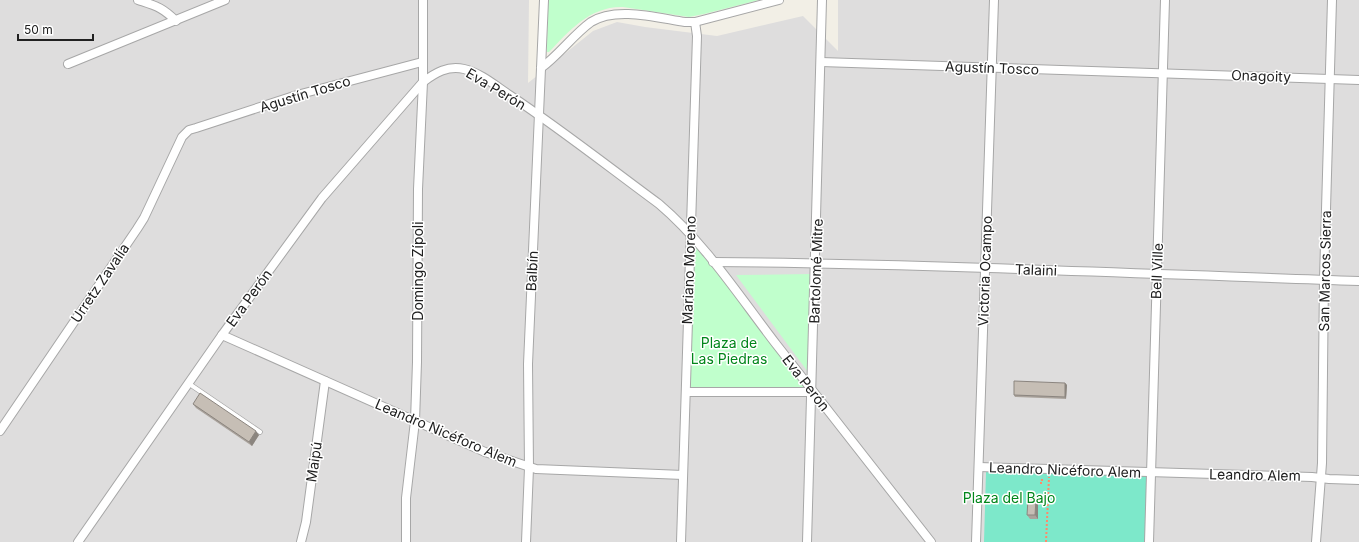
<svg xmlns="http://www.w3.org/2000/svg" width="1359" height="542" font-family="Inter,sans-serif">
<rect width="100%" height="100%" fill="#f2efe6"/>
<!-- residential -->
<polygon fill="#dedddd" points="0,0 529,0 528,83 593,31 617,22 645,27 717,36 803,16 838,51 838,0 1359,0 1359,542 0,542"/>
<!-- park -->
<g fill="#c0ffcc">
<path d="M548,0H759L704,14L689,17L623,7C590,6 569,31 549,52H547V47Z"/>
<polygon points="690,234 812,392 686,392"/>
<polygon points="812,274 808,372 736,275"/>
</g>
<!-- pitch -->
<polygon fill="#7de8ca" points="986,472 1147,476 1145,542 984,542"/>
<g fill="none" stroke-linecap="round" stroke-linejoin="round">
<!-- lane casing -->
<g stroke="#a7a7a7" stroke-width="5.5">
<polyline id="lane" points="188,383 260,432"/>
</g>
<!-- street casing -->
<g stroke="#a7a7a7" stroke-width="10">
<g id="street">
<path d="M138,0C156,6 162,7 176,21"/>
<polyline points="821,62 1359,80"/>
<polyline points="68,64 225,0"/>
<path d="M541,68C559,55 573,35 591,22C616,6 658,18 685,22H695L779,0"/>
<path d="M713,262C929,264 1144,274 1359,281"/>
<polyline points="222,335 485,452 536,469 683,475"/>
<polyline points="686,392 812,392"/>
<polyline points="0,431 137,229 144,218 182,137 189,130 196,128 297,95 422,62"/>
<polyline points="979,467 1312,477 1329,479 1359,480"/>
<path d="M78,542L222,335L322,198L423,82C435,73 448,65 464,69C481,73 497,87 511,96C562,130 610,168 659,204C705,243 739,296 776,344C827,410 879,476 931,542"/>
<polyline points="301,542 306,522 325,381"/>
<polyline points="406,542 406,498 415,421 417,362 418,189 423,82 423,0"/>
<polyline points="526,542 529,468 528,364 544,0"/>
<polyline points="681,542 697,36 695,22"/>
<polyline points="807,542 822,0"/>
<polyline points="976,542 994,0"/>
<polyline points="1149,542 1165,0"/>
<polyline points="1316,542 1322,463 1324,279 1332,0"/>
</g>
</g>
<!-- path -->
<g stroke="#ff8a6a" stroke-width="2" stroke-dasharray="2 2" stroke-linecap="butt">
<polyline points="1040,483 1042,483 1042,478"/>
<polyline points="1046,542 1049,477"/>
</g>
<!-- lane -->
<use href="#lane" stroke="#fff" stroke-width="4"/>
<!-- street -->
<use href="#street" stroke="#fff" stroke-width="8"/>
</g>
<!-- wall -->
<g fill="#aaa39c">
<polygon points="1065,383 1067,385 1066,399 1015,397 1014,395"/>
<polygon points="193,404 259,435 252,446 196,408"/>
<polygon points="1038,504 1038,519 1030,519 1027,515"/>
</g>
<!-- shaded-wall -->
<g fill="#8b857f">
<polygon points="1065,383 1067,385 1066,399 1065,397"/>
<polygon points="256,431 259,435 252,446 249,442"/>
<polygon points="1036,499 1038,504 1038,519 1035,515"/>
</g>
<!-- building -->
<g fill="#c6beb5" stroke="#8b857f">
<polygon points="1014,381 1065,383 1065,397 1014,395"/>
<polygon points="200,393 256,431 249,442 193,404"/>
<polygon points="1028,499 1036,499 1035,515 1027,515"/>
</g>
<g text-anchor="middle" stroke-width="3" stroke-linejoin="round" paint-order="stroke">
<!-- street labels -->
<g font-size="14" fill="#202020" stroke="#fff">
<text transform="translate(992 68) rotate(2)" y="5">Agustín Tosco</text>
<text transform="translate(1261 76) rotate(2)" y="5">Onagoity</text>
<text transform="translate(496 89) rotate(31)" y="5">Eva Perón</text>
<text transform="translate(305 94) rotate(-17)" y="5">Agustín Tosco</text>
<text transform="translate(689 270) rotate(-88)" y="5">Mariano Moreno</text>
<text transform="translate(1036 270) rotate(2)" y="5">Talaini</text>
<text transform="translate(418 271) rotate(-90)" y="5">Domingo Zípoli</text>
<text transform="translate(532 271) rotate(-87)" y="5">Balbín</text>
<text transform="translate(816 271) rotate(-88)" y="5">Bartolomé Mitre</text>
<text transform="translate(985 271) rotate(-88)" y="5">Victoria Ocampo</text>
<text transform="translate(1157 271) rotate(-88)" y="5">Bell Ville</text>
<text transform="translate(1325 271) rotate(-89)" y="5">San Marcos Sierra</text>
<text transform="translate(100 283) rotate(-56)" y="5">Urretz Zavalía</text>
<text transform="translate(249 298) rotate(-54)" y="5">Eva Perón</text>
<text transform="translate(806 383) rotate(52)" y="5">Eva Perón</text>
<text transform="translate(446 433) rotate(23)" y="5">Leandro Nicéforo Alem</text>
<text transform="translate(314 462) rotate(-82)" y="5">Maipú</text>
<text transform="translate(1065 470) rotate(2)" y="5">Leandro Nicéforo Alem</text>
<text transform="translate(1255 475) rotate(1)" y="5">Leandro Alem</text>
</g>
<!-- park labels -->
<g font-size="14" fill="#02861b" stroke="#fff">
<text x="729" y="348">Plaza de<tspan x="729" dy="16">Las Piedras</tspan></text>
<text x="1009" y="503">Plaza del Bajo</text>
</g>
</g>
<!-- scale -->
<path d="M18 34v6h75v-6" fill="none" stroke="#202020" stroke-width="2"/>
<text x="24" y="34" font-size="12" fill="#202020" stroke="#ffffff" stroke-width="3" paint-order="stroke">50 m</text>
</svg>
